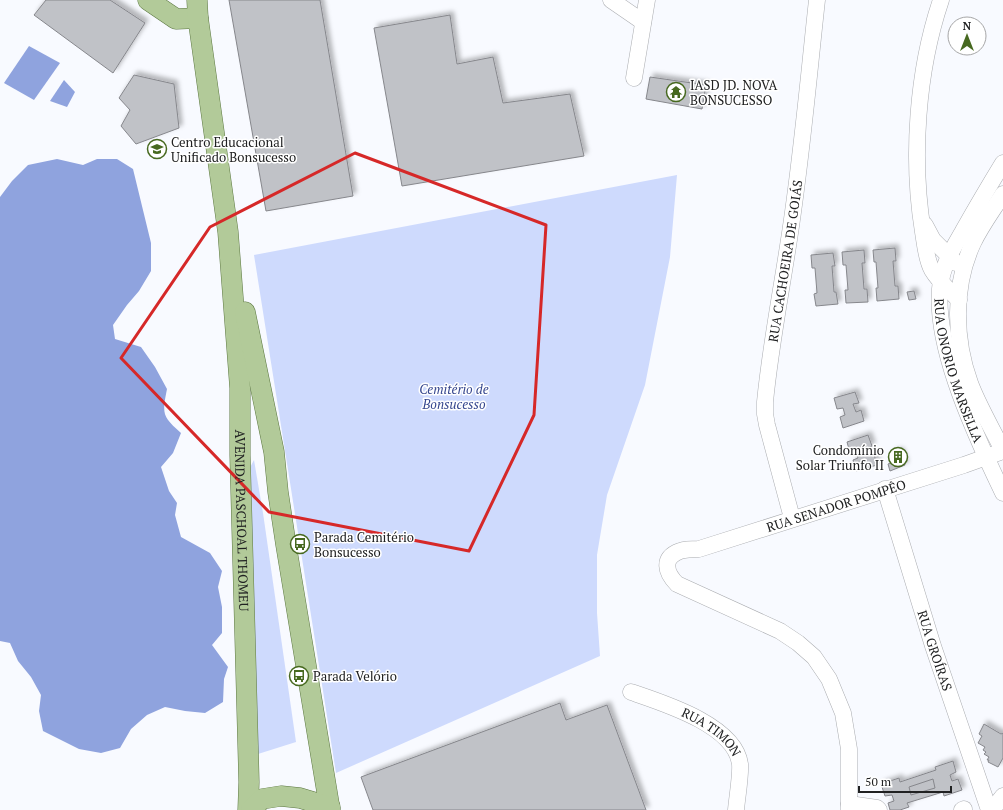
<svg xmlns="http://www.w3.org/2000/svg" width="1003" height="810" font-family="'PT Serif',serif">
<defs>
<filter id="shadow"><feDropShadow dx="3.5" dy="-3.5" stdDeviation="2" flood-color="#0004"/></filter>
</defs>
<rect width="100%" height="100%" fill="#f8faff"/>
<!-- green -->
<g fill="#cedafd">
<polygon points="677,175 670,257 645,385 607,495 597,555 597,613 600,656 336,773 254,255"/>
<polygon points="254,460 263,513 296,742 258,754 246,475"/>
</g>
<!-- water -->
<g fill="#8fa3de">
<polygon points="29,46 60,63 34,100 4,83"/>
<polygon points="64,80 75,92 67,107 50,101"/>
<path d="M57,159L83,165L97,159H117L133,169L151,243V271L139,291L127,305L113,325L115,339L141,347L155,367L167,389C162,414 162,416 181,433L173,453L161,467L169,491L177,503L175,515L181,537L210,553L222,571L218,587L222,607V633L212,645L228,667L224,679L223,702L205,713L185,711L165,707L147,715L131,729L120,748L101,753L79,749L43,731L39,711L41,695L31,677L18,661L10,643L0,641V197L12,181L28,165Z"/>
</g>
<!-- building -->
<g fill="#c0c2c7" stroke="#86878c" filter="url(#shadow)">
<polygon points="46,0 110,0 145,23 113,73 34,15"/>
<polygon points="229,0 320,0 353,196 266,211"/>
<polygon points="450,15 457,64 493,57 503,103 570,94 584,156 402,186 374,28"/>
<polygon points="134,75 174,84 179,128 136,144 121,126 130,110 119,98"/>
<polygon points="650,77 706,85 702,109 646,99"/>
<polygon points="895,248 896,261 893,261 895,286 898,286 899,299 877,301 876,288 878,288 876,262 874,262 873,250"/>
<polygon points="864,250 865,263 862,263 864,289 867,289 868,302 846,303 845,290 848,290 846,265 843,265 842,252"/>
<polygon points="833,253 835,266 832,266 834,292 836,292 838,304 816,306 814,294 817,293 815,268 812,268 811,255"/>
<polygon points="914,291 916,299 909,300 907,292"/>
<polygon points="855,392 859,403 853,404 856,412 861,410 864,421 843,428 840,417 845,415 843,408 837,409 834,398"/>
<polygon points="868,435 872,446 866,448 869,455 874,454 877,465 856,471 853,460 858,458 856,451 850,453 847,442"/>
<polygon points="900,451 905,465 890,471 888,464 895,461 892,453"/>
<polygon points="560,703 566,720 607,705 646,810 373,810 361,777"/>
<polygon points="984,724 1001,734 1003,733 1003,758 998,767 988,762 989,760 987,760 989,757 984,754 986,752 983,750 985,747 978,743 982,736 979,734"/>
<polygon points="953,761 956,772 950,775 952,781 958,779 962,790 944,796 943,792 907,803 909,807 900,810 890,810 888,803 894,801 892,795 885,796 881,784 899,778 900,782 936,770 935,767"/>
<polygon points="933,779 935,788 911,795 909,787"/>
</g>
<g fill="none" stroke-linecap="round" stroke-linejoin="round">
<!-- minor casing -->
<g stroke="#abadb1" stroke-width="17">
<g id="minor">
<polyline points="611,0 643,22"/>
<path d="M941,0C917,71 911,158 923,232C925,244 926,259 932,270C939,282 950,291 959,300"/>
<polyline points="634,78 647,0"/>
<path id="s1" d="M1003,163C989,186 976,208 963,231C957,242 949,254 945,266C922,325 977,439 1003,493"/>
<path d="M1003,194C993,210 981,226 973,243C953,286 954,339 970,383C978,405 993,430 1003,451"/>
<polyline points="925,225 933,240 956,263"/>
<path id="s2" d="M885,489L933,646L989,810"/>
<path id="s3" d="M792,518L767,425L765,414V402C770,350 780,298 788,246C801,165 808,82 817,0"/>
<path id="s4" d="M631,692C663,703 735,725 740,764C741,775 737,798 736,810"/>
<polyline points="849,804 877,808 879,810"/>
<path id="s5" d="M849,810V749L843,713L829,679L814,657L798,643L780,631L677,584C666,573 661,558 680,551C686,549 692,549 699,549L964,465L1003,451"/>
<polyline points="962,810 964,809"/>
<polyline points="992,810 1003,796"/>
</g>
</g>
<!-- major casing -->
<g stroke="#5d7843" stroke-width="21">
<g id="major">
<polyline points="148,0 176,19 198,18"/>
<path id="s6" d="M197,0L198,18L228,232L240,388V455L249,782L248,810"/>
<polyline points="245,312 274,452 278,492 286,545 330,810"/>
<polyline points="251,810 262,799 281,796 300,798 330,807"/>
</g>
</g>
<!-- minor -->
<use href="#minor" stroke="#fff" stroke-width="16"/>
<!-- major -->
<use href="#major" stroke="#b2ca99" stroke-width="20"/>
</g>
<!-- marked area -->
<path fill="none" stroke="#d62828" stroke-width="3" stroke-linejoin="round" d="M355,153L546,225L534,415L469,551L269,512L121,358L210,227Z"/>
<!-- icons -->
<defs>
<g id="temple-ring" transform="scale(1)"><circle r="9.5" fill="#fff" stroke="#476920" stroke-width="1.5"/><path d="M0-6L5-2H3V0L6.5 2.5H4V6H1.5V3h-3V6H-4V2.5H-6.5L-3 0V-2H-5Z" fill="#476920"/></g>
<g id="school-ring" transform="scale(1)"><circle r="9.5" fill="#fff" stroke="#476920" stroke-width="1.5"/><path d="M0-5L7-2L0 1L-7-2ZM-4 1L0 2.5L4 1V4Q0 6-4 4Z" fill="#476920"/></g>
<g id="building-ring" transform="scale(1)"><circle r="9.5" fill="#fff" stroke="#476920" stroke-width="1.5"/><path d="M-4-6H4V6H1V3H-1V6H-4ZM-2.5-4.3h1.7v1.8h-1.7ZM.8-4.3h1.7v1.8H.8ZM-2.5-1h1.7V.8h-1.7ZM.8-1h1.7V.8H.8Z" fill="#476920"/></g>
<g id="bus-ring" transform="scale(1)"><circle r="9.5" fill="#fff" stroke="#476920" stroke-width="1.5"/><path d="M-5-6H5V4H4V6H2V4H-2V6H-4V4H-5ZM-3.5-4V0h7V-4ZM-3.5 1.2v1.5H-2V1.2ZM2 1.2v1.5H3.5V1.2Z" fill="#476920"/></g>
</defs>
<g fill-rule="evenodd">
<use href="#temple-ring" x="676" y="92"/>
<use href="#school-ring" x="157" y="149"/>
<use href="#building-ring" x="898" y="457"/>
<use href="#bus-ring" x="300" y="544"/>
<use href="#bus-ring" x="299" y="676"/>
</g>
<g text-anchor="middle" stroke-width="3" stroke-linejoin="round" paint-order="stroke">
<!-- poi labels -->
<g font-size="13" fill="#202122" stroke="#fff" text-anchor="start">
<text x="690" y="90">IASD JD. NOVA<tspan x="690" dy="15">BONSUCESSO</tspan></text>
<text x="171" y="147">Centro Educacional<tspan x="171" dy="15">Unificado Bonsucesso</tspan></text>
<text x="884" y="455" text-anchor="end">Condomínio<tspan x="884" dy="15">Solar Triunfo II</tspan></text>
<text x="314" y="542">Parada Cemitério<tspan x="314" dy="15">Bonsucesso</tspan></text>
<text x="313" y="681">Parada Velório</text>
</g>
<!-- street labels -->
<g font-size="13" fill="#202122" stroke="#fff">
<text dy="5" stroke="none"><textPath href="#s3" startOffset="262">RUA CACHOEIRA DE GOIÁS</textPath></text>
<text dy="5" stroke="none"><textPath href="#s1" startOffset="226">RUA ONORIO MARSELLA</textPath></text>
<text dy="5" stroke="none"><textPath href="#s5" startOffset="522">RUA SENADOR POMPÊO</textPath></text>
<text dy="5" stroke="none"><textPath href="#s6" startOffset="523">AVENIDA PASCHOAL THOMEU</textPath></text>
<text dy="5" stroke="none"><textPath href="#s2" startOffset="169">RUA GROÍRAS</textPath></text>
<text dy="5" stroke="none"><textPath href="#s4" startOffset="91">RUA TIMON</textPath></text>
</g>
<!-- park labels -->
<g font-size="13" font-style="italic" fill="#35468e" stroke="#fff">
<text x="454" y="394">Cemitério de<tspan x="454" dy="15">Bonsucesso</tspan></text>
</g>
</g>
<!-- north arrow -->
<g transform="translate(967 36)"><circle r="19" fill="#ffffff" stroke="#a6a6a7"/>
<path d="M0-3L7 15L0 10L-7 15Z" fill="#476920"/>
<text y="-6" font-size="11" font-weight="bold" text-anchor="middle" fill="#202122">N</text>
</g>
<!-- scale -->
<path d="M859 786v6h92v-6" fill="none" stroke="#202122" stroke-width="2"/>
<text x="865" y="786" font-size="12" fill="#202122" stroke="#ffffff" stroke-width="3" paint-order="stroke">50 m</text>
</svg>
